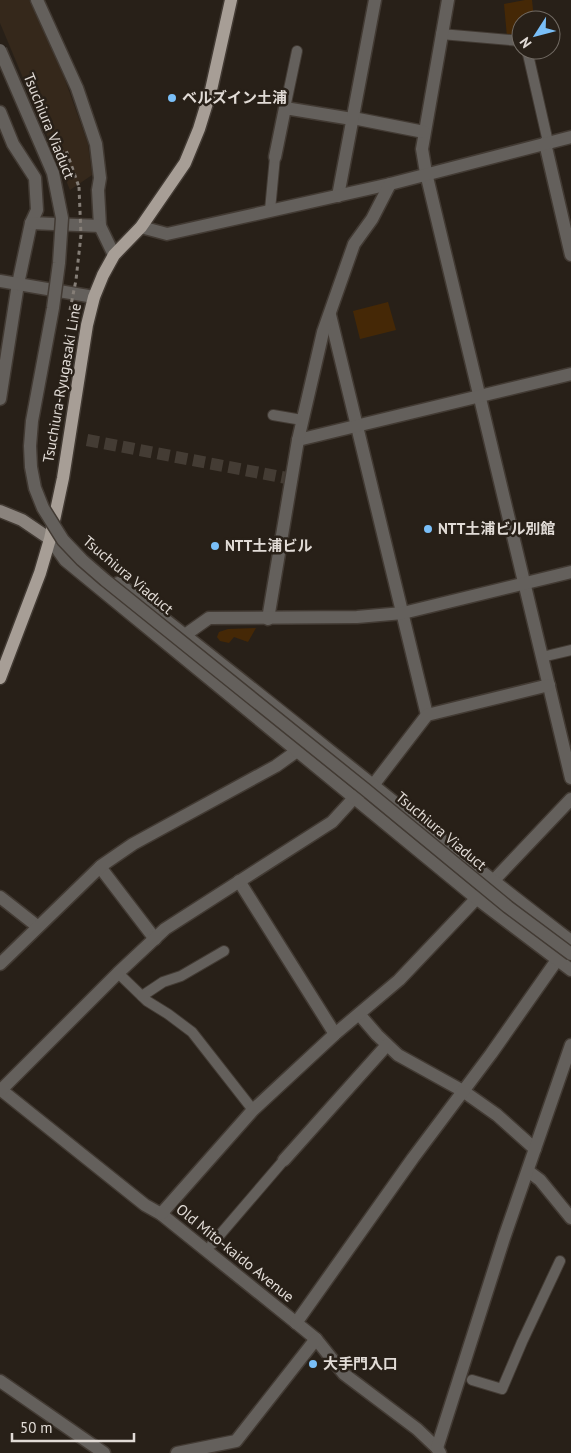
<svg xmlns="http://www.w3.org/2000/svg" width="571" height="1453" font-family="'PT Sans','Noto Sans JP',sans-serif">
<rect width="100%" height="100%" fill="#282018"/>
<!-- built -->
<polygon fill="#35281b" points="0,0 29,0 58,60 88,144 92,175 70,190 0,23"/>
<!-- green -->
<g fill="#452806">
<polygon points="525,0 532,0 534,20 521,20 521,39 507,37 504,4"/>
<polygon points="388,302 396,330 360,339 353,311"/>
<polygon points="256,628 248,642 234,637 229,643 220,641 217,637 219,632 228,629"/>
</g>
<g fill="none" stroke-linecap="round" stroke-linejoin="round">
<!-- pedestrian-tunnel -->
<polyline stroke="#443c34" stroke-width="12" stroke-dasharray="12 6" stroke-linecap="butt" points="87,440 292,479"/>
<!-- service casing -->
<g stroke="#423a33" stroke-width="12">
<g id="service">
<polyline points="441,34 521,41"/>
<polyline points="527,50 548,142"/>
<polyline points="285,108 297,51"/>
<polyline points="270,210 275,157"/>
<polyline points="273,415 302,420"/>
<polyline points="542,657 571,650"/>
<polyline points="118,973 147,1001 168,1014 192,1032 253,1110"/>
<polyline points="142,996 163,982 181,976 224,951"/>
<polyline points="212,1244 284,1160"/>
<polyline points="472,1380 502,1389 522,1342 560,1261"/>
</g>
</g>
<!-- minor casing -->
<g stroke="#423a33" stroke-width="15">
<g id="minor">
<polyline points="37,0 77,88 96,144 100,178 98,190 100,226 114,255"/>
<polyline points="448,0 422,149 426,173 571,778"/>
<polyline points="0,112 13,144 35,178 37,210 31,223 18,284 0,399"/>
<polyline points="353,118 424,132"/>
<polyline points="545,143 571,255"/>
<polyline points="275,157 285,108 352,119"/>
<polyline points="338,196 375,0"/>
<polyline points="31,223 100,226"/>
<polyline points="141,227 167,234 390,184 571,137"/>
<polyline points="0,281 94,297"/>
<polyline points="330,315 427,715"/>
<polyline points="298,440 571,374"/>
<polyline points="268,619 298,440 323,332 354,244 372,219 390,184"/>
<polyline points="185,635 209,618 357,617 403,613 571,572"/>
<polyline points="100,867 155,939"/>
<polyline points="239,881 335,1034"/>
<polyline points="0,897 37,926"/>
<polyline points="0,964 101,866 133,844 276,766 297,751"/>
<polyline points="359,1014 377,1035 398,1055 463,1091 497,1115 535,1149"/>
<polyline points="0,1089 145,1205 161,1214 305,1330 316,1339 344,1374 417,1429 437,1448 440,1453"/>
<polyline points="1,1090 118,973 165,929 332,822 354,798 374,784 427,715 549,685"/>
<polyline points="284,1160 387,1045"/>
<polyline points="528,1171 540,1180 571,1218"/>
<polyline points="161,1214 253,1110 335,1034 399,980 571,799"/>
<polyline points="296,1323 413,1158 491,1054 557,960"/>
<polyline points="0,1381 104,1453"/>
<polyline points="177,1453 236,1441 316,1339"/>
</g>
</g>
<!-- tertiary casing -->
<g stroke="#423a33" stroke-width="15">
<g id="tertiary">
<polyline points="50,539 65,560 476,898 571,970"/>
<path d="M118,583C271,701 418,824 571,941"/>
<polyline points="437,1448 504,1238 571,1045"/>
</g>
</g>
<!-- secondary casing -->
<g stroke="#423a33" stroke-width="15">
<polyline id="secondary" points="0,511 22,520 50,539"/>
</g>
<!-- primary casing -->
<g stroke="#423a33" stroke-width="15">
<polyline id="primary" points="0,678 40,573 50,539 63,478 87,325 94,297 103,275 114,255 141,227 185,163 199,129 211,90 231,0"/>
</g>
<!-- path -->
<polyline stroke="#857e77" stroke-width="3" stroke-dasharray="4 4" stroke-linecap="butt" points="60,153 66,150 79,187"/>
<!-- service -->
<use href="#service" stroke="#64605c" stroke-width="10"/>
<!-- minor -->
<use href="#minor" stroke="#64605c" stroke-width="12"/>
<!-- tertiary -->
<use href="#tertiary" stroke="#64605c" stroke-width="12"/>
<!-- secondary -->
<use href="#secondary" stroke="#8a837d" stroke-width="12"/>
<!-- primary -->
<use href="#primary" stroke="#a79e96" stroke-width="12"/>
<!-- tertiary-bridge casing -->
<g stroke="#423a33" stroke-width="15" stroke-linecap="butt">
<polyline id="tertiary-bridge" points="0,50 53,173 62,218 59,263 53,308 32,421 30,446 31,467 35,488 43,508 63,540 82,560 105,580 366,790 508,907 571,954"/>
</g>
<!-- path-bridge -->
<polyline stroke="#857e77" stroke-width="3" stroke-dasharray="4 4" stroke-linecap="butt" points="70,310 76,280 81,235 79,187"/>
<!-- tertiary-bridge -->
<use href="#tertiary-bridge" stroke="#64605c" stroke-width="12"/>
</g>
<!-- markers -->
<g fill="#7abff8" stroke="#282018" stroke-width="2">
<circle cx="172" cy="98" r="5"/>
<circle cx="428" cy="529" r="5"/>
<circle cx="215" cy="546" r="5"/>
<circle cx="313" cy="1364" r="5"/>
</g>
<g text-anchor="middle" stroke-width="5" stroke-linejoin="round" paint-order="stroke">
<!-- poi labels -->
<g font-size="15" font-weight="bold" fill="#e1dbd6" stroke="#282018" text-anchor="start">
<text x="182" y="103">ベルズイン土浦</text>
<text x="438" y="534">NTT土浦ビル別館</text>
<text x="225" y="551">NTT土浦ビル</text>
<text x="323" y="1369">大手門入口</text>
</g>
<!-- street labels -->
<g font-size="15" fill="#e1dbd6" stroke="#282018">
<text transform="translate(49 126) rotate(68)" y="5">Tsuchiura Viaduct</text>
<text transform="translate(62 383) rotate(-80)" y="5">Tsuchiura-Ryugasaki Line</text>
<text transform="translate(128 575) rotate(40)" y="5">Tsuchiura Viaduct</text>
<text transform="translate(441 831) rotate(40)" y="5">Tsuchiura Viaduct</text>
<text transform="translate(235 1253) rotate(39)" y="5">Old Mito-kaido Avenue</text>
</g>
</g>
<!-- north arrow -->
<g transform="translate(536 35) rotate(234)"><circle r="24" fill="#282018" stroke="#726b64"/>
<path d="M0-4L9 19L0 12L-9 19Z" fill="#7abff8"/>
<text y="-8" font-size="14" font-weight="bold" text-anchor="middle" fill="#e1dbd6">N</text>
</g>
<!-- scale -->
<path d="M12 1433v8h122v-8" fill="none" stroke="#e1dbd6" stroke-width="2.5"/>
<text x="20" y="1433" font-size="15" fill="#e1dbd6" stroke="#282018" stroke-width="4" paint-order="stroke">50 m</text>
</svg>
